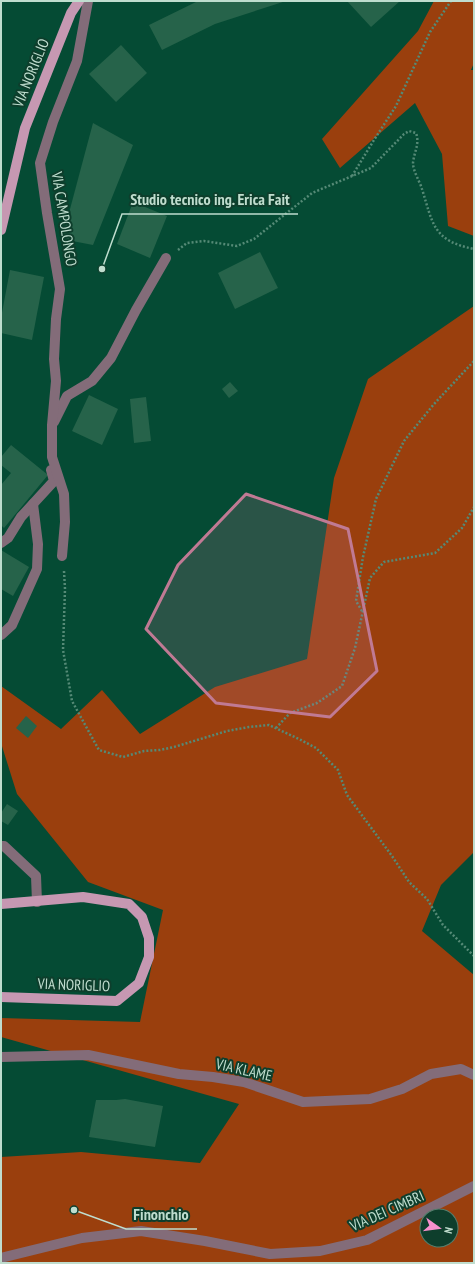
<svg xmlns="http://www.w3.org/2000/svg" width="475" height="1264" font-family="'PT Sans Narrow',sans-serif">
<rect width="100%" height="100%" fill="#054b34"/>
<!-- green -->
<g fill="#9a3f0d" fill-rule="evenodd">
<polygon points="434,1 474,1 474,63 471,70 474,70 474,236 448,226 442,154 415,103 340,168 322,139 418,31"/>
<path d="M474,306V852L441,885L422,931L474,975V1263H1V1157L81,1152L200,1163L239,1104L1,1037V1018L140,1022L163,910L88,882L17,794L1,743V686L61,729L102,690L140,734L215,687L307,659L334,478L368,379ZM427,1216H451V1240H427Z"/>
</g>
<!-- building -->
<g fill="#26634a">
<polygon points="198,1 286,1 215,24 162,50 149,25"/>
<polygon points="347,1 400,1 371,27"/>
<polygon points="121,45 147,73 116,102 89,74"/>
<polygon points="93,123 133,145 93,245 62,239"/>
<polygon points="133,202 167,216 150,258 117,244"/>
<polygon points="260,252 278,288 235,309 218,273"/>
<polygon points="10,270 44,277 32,340 1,333 1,318"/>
<polygon points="230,382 238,391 229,398 222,389"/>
<polygon points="89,395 118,409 102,445 72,431"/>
<polygon points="146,397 151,441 134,443 130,399"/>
<polygon points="11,445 48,475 4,528 1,525 1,485 11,473 1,465 1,457"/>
<polygon points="1,550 29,567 13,596 1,589"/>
<polygon points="26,716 37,726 28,738 16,728"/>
<polygon points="7,804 18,811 8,825 1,821 1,813"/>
<polygon points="125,1099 163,1106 155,1147 89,1137 96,1100 116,1100"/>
</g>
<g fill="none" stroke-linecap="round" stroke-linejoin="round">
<!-- path -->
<g stroke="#558a76" stroke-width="2.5" stroke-dasharray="2 2" stroke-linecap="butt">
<polyline points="352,176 374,140 396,106 430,32 451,1"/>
<path d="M178,250L187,243L204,241L237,246L254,239L312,193L371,168L404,134L409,131L416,133C420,144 414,152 413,163C413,171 420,182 422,189C433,224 433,241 474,249"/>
<polyline points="64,571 65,589 63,650 72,701 99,750 123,757 144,751 160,750 174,747 227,731 249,727 269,725 301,740 316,748 338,770 347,795 392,856 409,882 427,899 443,925 474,956"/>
<polyline points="362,611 356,601 363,557 376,499 404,441 434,404 474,361"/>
<polyline points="276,728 290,713 317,703 342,686 355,648 370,578 384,562 435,553 462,528 474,507"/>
</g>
<!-- minor -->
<g stroke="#836c79" stroke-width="10">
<polyline points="54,422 67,396 92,381 111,358 136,310 166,258"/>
<polyline points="1,543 8,538 21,517 54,481 51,470"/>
<polyline points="62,556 65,522 64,494 52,457 52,425 56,381 54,359 56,319 60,289 47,213 40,163 53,122 77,61 88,1"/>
<polyline points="1,635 12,625 37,569 38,544 33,504"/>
<polyline points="1,846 4,846 36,876 37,902"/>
<polyline points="1,1057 88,1055 179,1074 213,1077 244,1082 303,1102 370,1099 402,1089 431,1074 461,1069 474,1075"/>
<polyline points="1,1258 82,1238 141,1231 205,1241 270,1254 320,1251 367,1240 474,1186"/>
</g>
<!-- major -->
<g stroke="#c698b2" stroke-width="10">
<polyline points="1,230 25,128 71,13 79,1"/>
<polyline points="1,904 83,897 129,904 142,917 149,938 149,957 139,983 117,1001 1,997"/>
</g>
</g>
<!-- marked area -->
<path fill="#c07a94" fill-opacity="0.2" stroke="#c07a94" stroke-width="3" stroke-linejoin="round" d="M246,494L348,529L377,671L330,717L216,703L146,629L178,565Z"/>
<g text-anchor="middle" stroke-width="4" stroke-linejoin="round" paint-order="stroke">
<!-- street labels -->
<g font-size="15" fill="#bfddce" stroke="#0e3e2c">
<text transform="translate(31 73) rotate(-68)" y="5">VIA NORIGLIO</text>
<text transform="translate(64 219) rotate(81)" y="5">VIA CAMPOLONGO</text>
<text transform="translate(74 985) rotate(2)" y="5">VIA NORIGLIO</text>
<text transform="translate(244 1070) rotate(13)" y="5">VIA KLAME</text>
<text transform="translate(387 1211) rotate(-24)" y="5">VIA DEI CIMBRI</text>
</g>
</g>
<!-- callouts -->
<path fill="none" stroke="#bfddce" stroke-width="1.5" d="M102 269L122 214H298M74 1210L126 1229H197"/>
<g fill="#bfddce" stroke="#0e3e2c" stroke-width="1.5">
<circle cx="102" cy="269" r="4"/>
<circle cx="74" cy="1210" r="4"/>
</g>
<g font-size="16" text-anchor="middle" font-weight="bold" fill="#bfddce" stroke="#0e3e2c" stroke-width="4" stroke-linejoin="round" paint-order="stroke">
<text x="210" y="205">Studio tecnico ing. Erica Fait</text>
<text x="161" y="1220">Finonchio</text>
</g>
<!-- border -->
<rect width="475" height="1264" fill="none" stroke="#bfddce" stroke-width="4"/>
<!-- north arrow -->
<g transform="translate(439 1228) rotate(104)"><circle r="19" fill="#0e3e2c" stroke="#557e6d"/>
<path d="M0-3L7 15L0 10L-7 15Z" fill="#f790ce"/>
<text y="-6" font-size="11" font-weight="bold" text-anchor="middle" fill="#bfddce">N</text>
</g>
</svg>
